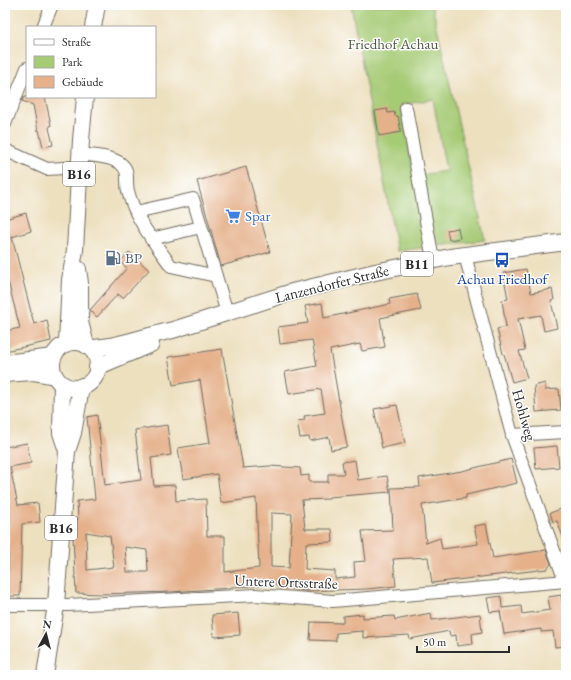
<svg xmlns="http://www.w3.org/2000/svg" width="571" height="680" font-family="'EB Garamond',serif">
<rect width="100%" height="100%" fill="#fff"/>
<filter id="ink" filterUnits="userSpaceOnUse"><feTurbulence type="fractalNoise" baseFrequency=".025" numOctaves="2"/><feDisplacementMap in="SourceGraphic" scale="8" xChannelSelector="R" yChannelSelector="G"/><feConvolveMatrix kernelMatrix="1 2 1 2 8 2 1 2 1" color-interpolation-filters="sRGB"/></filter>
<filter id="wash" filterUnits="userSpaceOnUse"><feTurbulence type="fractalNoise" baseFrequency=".012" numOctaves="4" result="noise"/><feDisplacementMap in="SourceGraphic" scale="16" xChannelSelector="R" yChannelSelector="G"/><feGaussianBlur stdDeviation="0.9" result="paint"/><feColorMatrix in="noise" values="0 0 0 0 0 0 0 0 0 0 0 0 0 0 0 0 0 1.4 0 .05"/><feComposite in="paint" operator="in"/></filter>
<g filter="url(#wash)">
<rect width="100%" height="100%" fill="#ede0bf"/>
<!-- green -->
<path fill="#a6cb75" stroke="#687b50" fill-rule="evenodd" d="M351,5H432L485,240L397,251ZM433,99L446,171L414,176L401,105Z"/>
<g id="blocks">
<!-- building -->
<g fill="#e5b08a" fill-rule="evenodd">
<polygon points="24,97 45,97 51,125 49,128 53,145 43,147 39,130 38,131 33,105 22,101"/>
<polygon points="387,109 388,113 394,112 395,116 398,116 401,132 379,136 375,111"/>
<polygon points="246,167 270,252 221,266 197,181"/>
<polygon points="26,213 31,231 12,237 34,324 47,320 51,341 5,351 5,331 20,328 5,270 5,219"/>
<polygon points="458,228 460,238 449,240 447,230"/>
<polygon points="129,252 149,270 123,298 118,294 97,317 90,310 127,268 120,262"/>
<polygon points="526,269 531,293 552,289 554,300 551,301 557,328 544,331 541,315 518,319 525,350 519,351 527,378 512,382 504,354 503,354 497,329 506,327 502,300 508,299 503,273"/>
<polygon points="417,294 421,310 380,318 385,347 362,351 360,344 330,350 347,447 331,450 329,437 310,441 309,437 300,438 297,421 305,420 304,416 325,413 321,389 289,394 285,372 317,366 312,340 280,344 278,327 308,323 305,306 322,303 324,318 390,304 389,299"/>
<path d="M222,349L243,468L270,466L300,468L301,476L309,475V482H328V474H344L342,462L355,460L358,480L387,476L390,492L329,497V499L302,500L305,529H332L333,542L306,543L305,569L335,571V579L355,577L354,562L366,561L362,531L393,530L391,488L420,487L419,478L462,471L511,459L517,483L466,495V498L422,505L426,543L440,538L442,549L478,544L474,526L486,524L493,558L546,550L551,564L547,569L432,583L428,557L393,559L396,586L367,589L307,591L277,587V585L231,587L230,588L171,592L100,594L76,593L72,520H78L77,501L95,499L87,417L97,415L105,485L141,480L135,430L167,425L171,455L151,458L154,486L175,485L176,501L206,499L207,536H225V572L259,568L256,498L221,503L217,474L183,479L178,448L210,443L200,380L173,385L168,357ZM271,513L292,514L289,568L271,567ZM86,532L110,536L114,567L87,570ZM125,547L147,550L148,572H127Z"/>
<polygon points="545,383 545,390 559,389 561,410 536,412 534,386"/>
<polygon points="397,405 405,443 382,448 374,409"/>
<polygon points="27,443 31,463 10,467 18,505 38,503 40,522 22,524 20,596 5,596 5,571 8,571 9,525 5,525 5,447"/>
<polygon points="557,446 559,467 536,469 534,448"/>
<polygon points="566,507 566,542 565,542 557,521 553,522 550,513"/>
<polygon points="561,595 566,626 566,646 555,647 553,631 541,632 541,629 504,634 500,611 490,612 487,598 501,596 502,608 521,606 522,614 550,610 548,597"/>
<polygon points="238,613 240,635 214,637 212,615"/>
<polygon points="431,613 432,620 480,614 482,632 472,634 473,644 457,646 456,635 450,636 449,631 410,639 409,635 363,638 363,631 336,633 336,641 310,640 311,622 343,623 343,616 363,614 363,618 394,616 395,620"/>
</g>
</g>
</g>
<g filter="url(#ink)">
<use href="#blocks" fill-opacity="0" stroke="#6f6a5f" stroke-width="1"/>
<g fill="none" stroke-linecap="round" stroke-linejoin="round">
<!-- minor casing -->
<g stroke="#6f6a5f" stroke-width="14">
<g id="minor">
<polyline points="43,27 52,5"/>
<polyline points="406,108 433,260"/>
<polyline points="5,124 27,68"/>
<polyline points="5,150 47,169 80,167"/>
<path d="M80,154C92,156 110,156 120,163C131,171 125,180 128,191C135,219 155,243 171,266L216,276"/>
<polyline points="136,212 193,199 227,313"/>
<polyline points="151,239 201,227"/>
<polyline points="465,255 512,435 565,581"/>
<polyline points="512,435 566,432"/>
<polyline points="5,605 68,605 256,595 333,601 566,581"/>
</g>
</g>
<!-- major casing -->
<g stroke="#6f6a5f" stroke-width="18">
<g id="major">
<polyline points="93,27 97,5"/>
<polyline points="78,269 80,283 80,322 86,345"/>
<circle cx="75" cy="365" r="23"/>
<polyline points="67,343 70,280 75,250 81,140 85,97"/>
<path d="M90,348C119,347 145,336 173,330L292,292L375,272L450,257L566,242"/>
<polyline points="5,363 53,357"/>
<polyline points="97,367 151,344"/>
<polyline points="5,374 33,372 55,376"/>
<polyline points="62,384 61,433 67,451"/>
<polyline points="45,675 56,605 67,451 73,433 80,393 82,386"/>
</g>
</g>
<!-- minor -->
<use href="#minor" stroke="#fff" stroke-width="12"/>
<!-- major -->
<use href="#major" stroke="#fff" stroke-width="16"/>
</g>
</g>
<!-- icons -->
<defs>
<g id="supermarket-bare" transform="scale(1.2)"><path d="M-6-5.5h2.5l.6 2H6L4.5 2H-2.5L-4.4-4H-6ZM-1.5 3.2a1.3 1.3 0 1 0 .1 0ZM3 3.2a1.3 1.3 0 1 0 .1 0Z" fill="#3f7fe0" stroke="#fff" stroke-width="2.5" paint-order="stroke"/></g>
<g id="fuel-bare" transform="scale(1.2)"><path d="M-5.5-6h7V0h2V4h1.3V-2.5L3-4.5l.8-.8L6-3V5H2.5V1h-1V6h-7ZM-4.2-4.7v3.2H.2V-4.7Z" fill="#5c6f8a" stroke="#fff" stroke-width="2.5" paint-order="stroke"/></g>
<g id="bus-bare" transform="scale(1.2)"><path d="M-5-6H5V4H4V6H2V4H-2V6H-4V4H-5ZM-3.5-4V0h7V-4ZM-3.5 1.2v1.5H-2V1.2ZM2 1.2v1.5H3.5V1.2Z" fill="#1a4fb4" stroke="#fff" stroke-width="2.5" paint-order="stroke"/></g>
</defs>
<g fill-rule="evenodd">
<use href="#supermarket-bare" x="233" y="216"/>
<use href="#fuel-bare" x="113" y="258"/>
<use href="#bus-bare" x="502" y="260"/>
</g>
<g text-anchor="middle" stroke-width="3" stroke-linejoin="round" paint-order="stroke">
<!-- shield labels -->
<g fill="#fff" stroke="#6b6b6b" stroke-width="1">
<rect x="63" y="162" width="32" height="24" rx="3"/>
<rect x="401" y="252" width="32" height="24" rx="3"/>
<rect x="45" y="516" width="32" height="24" rx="3"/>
</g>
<g font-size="14" font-weight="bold" fill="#2b2b2b">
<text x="79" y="179">B16</text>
<text x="417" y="269">B11</text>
<text x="61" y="533">B16</text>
</g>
<!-- park labels -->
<g font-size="15" fill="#505b41" stroke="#fff">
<text x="393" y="49">Friedhof Achau</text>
</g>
<!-- shop labels -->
<g font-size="15" fill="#366cbe" stroke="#fff" text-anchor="start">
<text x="245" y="221">Spar</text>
</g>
<!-- service labels -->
<g font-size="15" fill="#4e5e75" stroke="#fff" text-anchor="start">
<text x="125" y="263">BP</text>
</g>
<!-- transit labels -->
<g font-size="15" fill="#164399" stroke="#fff">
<text x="502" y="284">Achau Friedhof</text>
</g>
<!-- street labels -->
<g font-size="15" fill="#2b2b2b" stroke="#fff">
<text transform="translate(332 284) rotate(-14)" y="5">Lanzendorfer Straße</text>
<text transform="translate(524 415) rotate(74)" y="5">Hohlweg</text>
<text transform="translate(286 582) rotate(2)" y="5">Untere Ortsstraße</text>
</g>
</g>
<!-- margin -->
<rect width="571" height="680" fill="none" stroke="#fff" stroke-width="20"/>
<!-- legend -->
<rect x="26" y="26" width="130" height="72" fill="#ffffff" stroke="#aaaaaa"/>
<rect x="34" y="39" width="20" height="6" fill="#ffffff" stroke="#aaaaaa"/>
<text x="62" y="46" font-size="12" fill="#2b2b2b">Straße</text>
<rect x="34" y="56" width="20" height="12" fill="#a6cb75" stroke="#aaaaaa"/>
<text x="62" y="66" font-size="12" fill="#2b2b2b">Park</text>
<rect x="34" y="76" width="20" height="12" fill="#e5b08a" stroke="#aaaaaa"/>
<text x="62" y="86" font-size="12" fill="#2b2b2b">Gebäude</text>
<!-- north arrow -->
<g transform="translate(46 634) rotate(7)" stroke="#ffffff" stroke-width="3" paint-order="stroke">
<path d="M0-3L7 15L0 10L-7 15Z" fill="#2b2b2b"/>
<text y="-6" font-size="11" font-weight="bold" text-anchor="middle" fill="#2b2b2b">N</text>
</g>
<!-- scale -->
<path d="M417 646v6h92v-6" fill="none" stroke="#2b2b2b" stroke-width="2"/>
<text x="423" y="646" font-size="12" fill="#2b2b2b" stroke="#ffffff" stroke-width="3" paint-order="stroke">50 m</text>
</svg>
